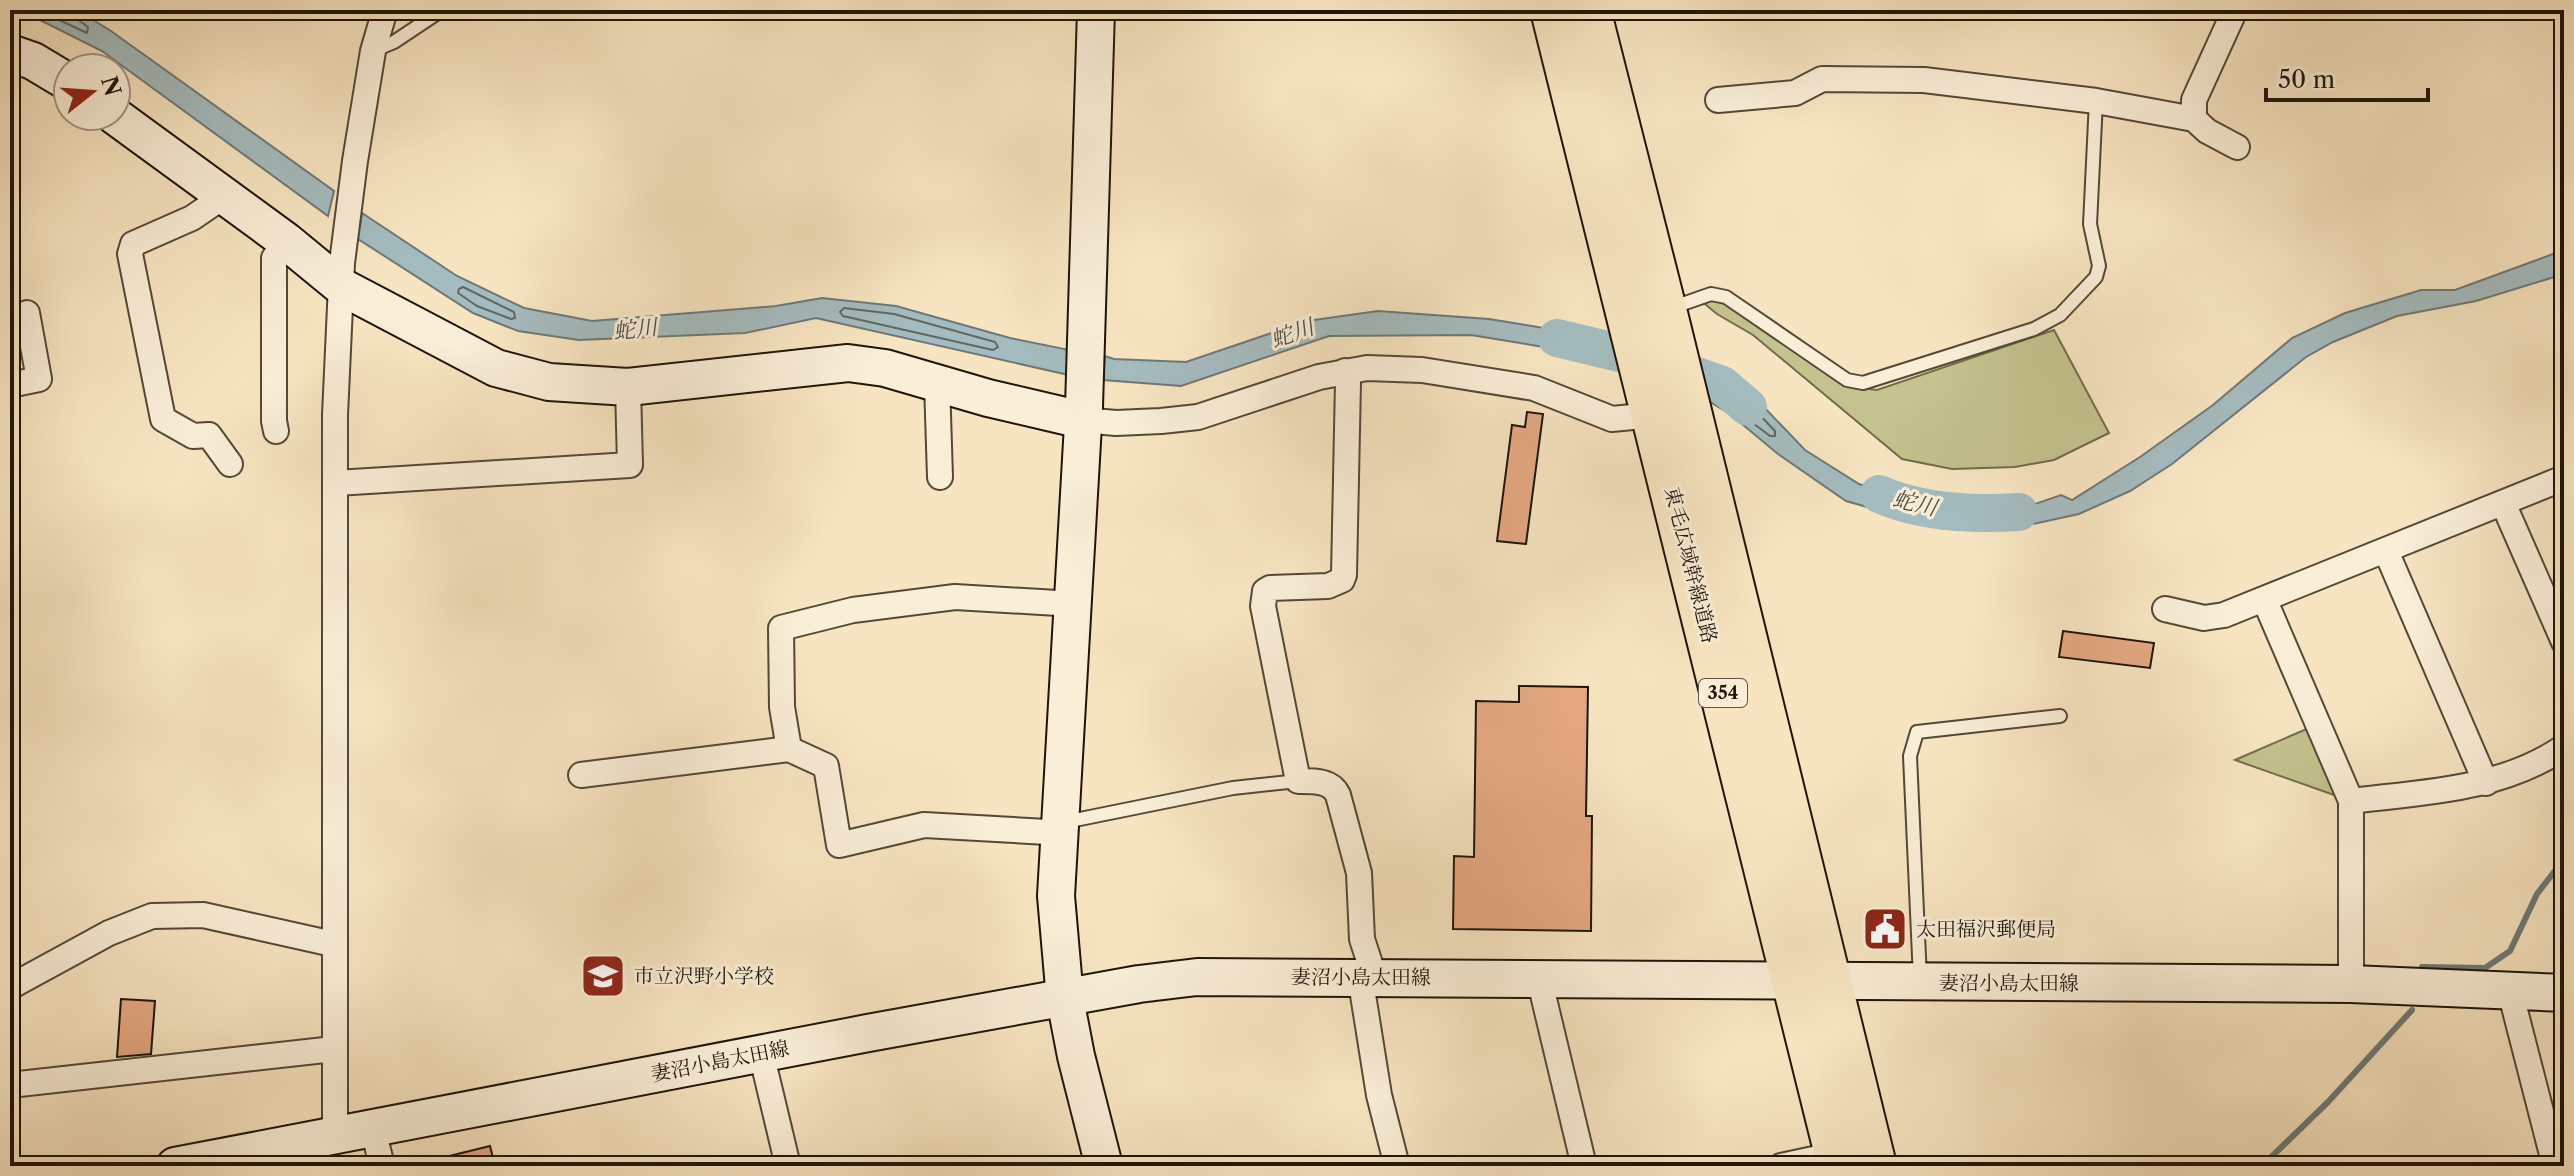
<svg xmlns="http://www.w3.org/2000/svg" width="2574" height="1176" font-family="'Libre Caslon Text','Noto Serif JP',serif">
<rect width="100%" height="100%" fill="#f7e5c1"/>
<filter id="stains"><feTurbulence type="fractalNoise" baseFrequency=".0025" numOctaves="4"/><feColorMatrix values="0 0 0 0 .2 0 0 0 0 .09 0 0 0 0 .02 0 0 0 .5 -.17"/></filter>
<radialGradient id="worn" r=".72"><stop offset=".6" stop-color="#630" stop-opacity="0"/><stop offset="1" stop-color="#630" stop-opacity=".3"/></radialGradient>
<!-- green -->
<g fill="#c4c28e" stroke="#716b4c" stroke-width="2">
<polygon points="1711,294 1849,386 1877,390 2054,330 2109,433 2054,460 2015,467 1952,469 1902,459 1753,335 1717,314 1699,299"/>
<polygon points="2318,724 2351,801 2235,760"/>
</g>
<!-- water -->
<g fill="#a4bcbf" stroke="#6e7977" stroke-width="2">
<polygon points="10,10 77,10 111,31 334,191 328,216 102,51 30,15"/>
<polygon points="362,213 457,276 524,308 592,321 776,306 822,298 896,306 1010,338 1074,351 1073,376 816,318 745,333 579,340 518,331 473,313 358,239"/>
<polygon points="2564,250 2564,274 2476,301 2397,316 2333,342 2306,357 2172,464 2130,491 2079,514 2010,529 1944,529 1846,501 1778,454 1730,414 1712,403 1703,363 1761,404 1805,450 1859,484 1925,507 1976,515 2026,507 2061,495 2072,500 2140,457 2213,405 2292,338 2345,313 2421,290 2455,290"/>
<polygon points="1378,311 1489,319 1605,338 1610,358 1471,335 1329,336 1181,386 1103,380 1105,356 1114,359 1186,362 1307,321"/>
</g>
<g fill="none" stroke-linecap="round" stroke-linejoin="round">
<!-- shore -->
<g stroke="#616864" stroke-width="2">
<polyline points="38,10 87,33 88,27 76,18 74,10"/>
<polygon points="463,287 514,312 515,318 511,319 477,306 458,293 459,289"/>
<polygon points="844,308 894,314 995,342 998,347 993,350 843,316 840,312"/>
<polygon points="1724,388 1755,410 1775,431 1775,436 1770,436 1720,398 1718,390"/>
</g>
<!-- stream -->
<g stroke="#6e7977" stroke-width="6">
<polyline points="2422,967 2485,968 2510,951 2537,894 2564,859"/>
<polyline points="2262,1166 2328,1102 2412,1010"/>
</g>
<!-- river -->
<g stroke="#a4bcbf" stroke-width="38">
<polyline points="1557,338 1657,362 1722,385 1748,407"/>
<path d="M1879,494C1922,513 1972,515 2019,512"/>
</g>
</g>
<!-- building -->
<g fill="#e4a882" stroke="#1e140a" stroke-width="2">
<polygon points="1527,412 1543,414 1526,544 1497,541 1512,425 1525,427"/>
<polygon points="2063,631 2154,643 2150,668 2059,657"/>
<polygon points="1519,686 1588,687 1586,816 1592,816 1591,931 1453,929 1454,856 1474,857 1476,701 1519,702"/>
<polygon points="121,999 155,1001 151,1054 117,1057"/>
<polygon points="490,1146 495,1166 434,1166 433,1160"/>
</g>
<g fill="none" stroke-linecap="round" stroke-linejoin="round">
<!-- lane casing -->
<g stroke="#544838" stroke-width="16">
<g id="lane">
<polyline points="373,51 394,42 442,10"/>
<polyline points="1671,308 1711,294 1726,297 1847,380 1863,383 2034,329 2060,315 2096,277 2099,266 2090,224 2096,101"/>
<polyline points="1065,822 1233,788 1298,781"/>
<polyline points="1920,979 1910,756 1917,732 2060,716"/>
</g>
</g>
<!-- street casing -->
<g stroke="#544838" stroke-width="28">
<g id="street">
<polyline points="1718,100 1795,93 1822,79 1924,80 2096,101 2194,119 2207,131 2237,147"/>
<polyline points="2194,119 2194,100 2235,10"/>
<polyline points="216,190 214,203 192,218 133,244 130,254 163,419 193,436 209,435 230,464"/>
<path d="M1345,371L1348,382L1344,575L1342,580L1328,586L1270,588L1265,591L1263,606L1298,781C1313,781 1331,780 1338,795L1359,873L1362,939L1374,976"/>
<polyline points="937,383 940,477"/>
<polyline points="10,385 39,379 27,313"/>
<polyline points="1082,420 1116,423 1161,421 1198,417 1319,377 1367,368 1422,370 1534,388 1612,419 1653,415"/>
<polyline points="276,431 274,421 274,258 286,241"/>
<polyline points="336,483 630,465 628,387"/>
<polyline points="2503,503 2564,642"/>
<polyline points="2386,551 2486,783"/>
<polyline points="2265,601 2351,801 2351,984"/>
<polyline points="2165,609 2204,618 2224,615 2564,478"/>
<polyline points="789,749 782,707 781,628 853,610 955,597 1074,604"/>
<polyline points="581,775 789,749 826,766 839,845 924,825 1047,832 1059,822"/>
<path d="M2351,801C2424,792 2501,790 2564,747"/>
<polyline points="1360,976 1379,1095 1397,1166"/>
<polyline points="1539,978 1584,1166"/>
<polyline points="10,987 109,933 152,916 203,915 333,944"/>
<polyline points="2510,991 2555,1166"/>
<polyline points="761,1053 788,1166"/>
<polyline points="10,1085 334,1049"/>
<polyline points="373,1129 382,1166"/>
<polyline points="335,1136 335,415 342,263 355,161 373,51 385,10"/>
<polyline points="1781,1166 1837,1154"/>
</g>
</g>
<!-- secondary casing -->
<g stroke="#1e140a" stroke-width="40">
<g id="secondary">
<polyline points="1096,10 1084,407 1056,896 1065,999 1076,1056 1104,1166"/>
<polyline points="10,53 33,61 68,82"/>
<polyline points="115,116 286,241 342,287 496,368 549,382 628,387 848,363 885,368 988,398 1082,420"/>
<polyline points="175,1166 868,1033 1139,984 1197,977 2351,984 2564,993"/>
</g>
</g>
<!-- highway casing -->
<g stroke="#1e140a" stroke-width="48">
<g id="highway">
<polyline points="1553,10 1840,1166"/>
<polyline points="1588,10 1664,310 1874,1166"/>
</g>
</g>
<!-- lane -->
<use href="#lane" stroke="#faeed7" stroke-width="12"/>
<!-- street -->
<use href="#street" stroke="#faeed7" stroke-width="24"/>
<!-- secondary -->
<use href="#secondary" stroke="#faeed7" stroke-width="36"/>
<!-- highway -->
<use href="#highway" stroke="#f7e5c1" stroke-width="44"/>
</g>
<!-- icons -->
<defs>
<g id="civic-square" transform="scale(2.3)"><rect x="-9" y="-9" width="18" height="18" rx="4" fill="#8f2418" stroke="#faeed7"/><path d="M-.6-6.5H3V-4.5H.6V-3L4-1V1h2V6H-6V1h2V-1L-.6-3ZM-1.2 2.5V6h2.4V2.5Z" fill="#fff"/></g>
<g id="school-square" transform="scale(2.3)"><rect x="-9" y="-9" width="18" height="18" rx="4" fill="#8f2418" stroke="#faeed7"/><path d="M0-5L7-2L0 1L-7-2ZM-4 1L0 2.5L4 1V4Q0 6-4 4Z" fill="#fff"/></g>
</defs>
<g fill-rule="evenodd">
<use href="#civic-square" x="1885" y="929"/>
<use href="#school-square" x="603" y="976"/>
</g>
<g text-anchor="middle" stroke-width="6" stroke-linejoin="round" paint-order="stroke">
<!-- shield labels -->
<rect fill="#faeed7" stroke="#605548" stroke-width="2" x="1699" y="679" width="48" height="28" rx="6"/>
<g font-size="18" font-weight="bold" fill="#1e140a">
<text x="1723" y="699">354</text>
</g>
<!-- street labels -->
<g font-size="20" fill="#1e140a" stroke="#faeed7">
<text transform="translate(1691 565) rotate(76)" y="7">東毛広域幹線道路</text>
<text x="1361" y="984">妻沼小島太田線</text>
<text x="2009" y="990">妻沼小島太田線</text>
<text transform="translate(720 1061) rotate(-11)" y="7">妻沼小島太田線</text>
</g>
<!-- poi labels -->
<g font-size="20" fill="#1e140a" stroke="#faeed7" text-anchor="start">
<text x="1916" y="936">太田福沢郵便局</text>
<text x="634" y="983">市立沢野小学校</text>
</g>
<!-- water labels -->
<g font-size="22" font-style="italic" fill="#4d4f49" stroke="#faeed7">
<text transform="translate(635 329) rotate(-7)" y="8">蛇川</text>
<text transform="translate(1292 333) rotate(-20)" y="8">蛇川</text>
<text transform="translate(1915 503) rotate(13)" y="8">蛇川</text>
</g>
</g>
<!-- margin -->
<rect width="2574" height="1176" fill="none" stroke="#f7e5c1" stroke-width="40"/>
<rect x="12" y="12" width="2550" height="1152" fill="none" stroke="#1e140a" stroke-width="4"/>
<rect x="20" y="20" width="2534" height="1136" fill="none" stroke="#1e140a" stroke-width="2"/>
<!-- north arrow -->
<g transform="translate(92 92) rotate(73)"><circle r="38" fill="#faeed7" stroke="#a29785" stroke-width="2"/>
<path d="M0-6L14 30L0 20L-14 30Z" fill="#8f2418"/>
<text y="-12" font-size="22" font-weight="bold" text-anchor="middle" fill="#1e140a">N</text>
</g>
<!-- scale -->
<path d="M2266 88v12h162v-12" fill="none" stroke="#1e140a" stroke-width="4"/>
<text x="2278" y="88" font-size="24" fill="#1e140a" stroke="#faeed7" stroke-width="6" paint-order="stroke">50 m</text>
<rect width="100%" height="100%" filter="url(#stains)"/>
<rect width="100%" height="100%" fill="url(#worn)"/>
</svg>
